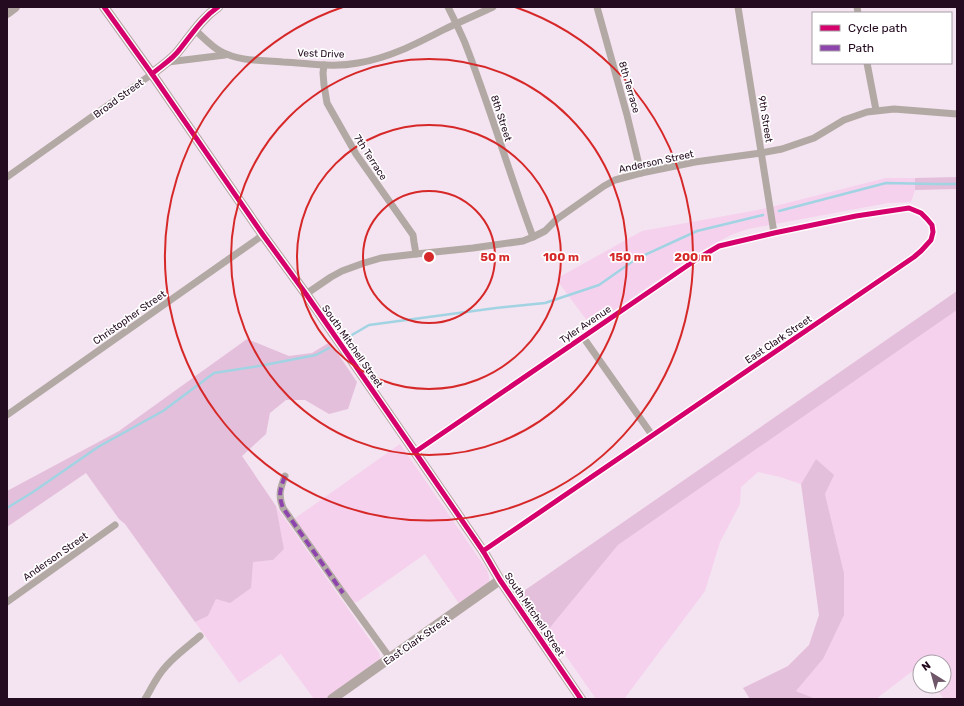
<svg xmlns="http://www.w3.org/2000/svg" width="964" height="706" font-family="Rubik,sans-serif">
<rect width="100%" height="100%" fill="#f4e3f0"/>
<!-- green -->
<g fill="#f5d1ed">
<polygon points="886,178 915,178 915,190 911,202 888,203 748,229 731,235 699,252 591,326 556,279 642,231 763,209"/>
<polygon points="957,310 957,699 944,699 934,686 944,686 944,662 920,662 920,667 919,666 876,699 816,699 796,691 823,659 844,573 825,494 833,475 816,459 801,484 780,477 758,472 741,487 740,504 720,542 705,591 624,699 596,699 548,630 618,545"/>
<path d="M400,444L487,570C488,574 490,578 489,582C486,588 467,600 460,605L425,554L357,602H352L294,519Z"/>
<polygon points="276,506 379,653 380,657 379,661 325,699 314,699 281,654 239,683 195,622 208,616 216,599 253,562 273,560 284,549"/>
</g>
<!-- forest -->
<g fill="#e4bfdb">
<polygon points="957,177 957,189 915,190 915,178"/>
<polygon points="957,291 957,310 618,545 548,630 518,595"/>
<polygon points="247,339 289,356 312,353 330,342 357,382 348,409 329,414 305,400 286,400 270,413 266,434 242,456 276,506 284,549 273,560 253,562 251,588 230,603 216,599 208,616 195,622 125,524 119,519 86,473 7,527 7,491 119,431"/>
<polygon points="816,459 834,475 825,494 844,573 844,615 823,659 796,691 816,699 750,699 743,688 788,666 809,645 819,615 801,484"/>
</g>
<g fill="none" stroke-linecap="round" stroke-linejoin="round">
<!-- stream -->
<g stroke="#a1d3e3" stroke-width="2.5">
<polyline points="779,211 886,183 935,184 957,184"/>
<polyline points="345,339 369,325 496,308 545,303 599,285 636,259 697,231 763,215"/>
<polyline points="7,508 33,492 98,447 163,411 214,373 259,366 316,355 329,348"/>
</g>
<!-- street -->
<g stroke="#b3a9a4" stroke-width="7">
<path d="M448,7C454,19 460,31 465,43C490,107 509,173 533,237"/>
<polyline points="597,7 627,115 641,173"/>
<polyline points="738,7 774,233"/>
<polyline points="857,7 858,13"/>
<path d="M195,30C202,36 212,47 220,51C240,62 262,60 283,62C308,63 333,68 358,63C389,58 416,44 443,30C459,22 476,15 493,7"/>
<polyline points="168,62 225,55"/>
<polyline points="867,63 876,110"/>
<polyline points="324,65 323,73 324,85 327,103 356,154 413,235 414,242 416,254"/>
<polyline points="7,177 152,74"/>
<polyline points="306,294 331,277 342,271 364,263 381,258 416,254 473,248 523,241 533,237 545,231 557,219 604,186 615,180 641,173 695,162 761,153 782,149 814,138 844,120 867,112 894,109 957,114"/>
<polyline points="583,337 652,435"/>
<polyline points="7,415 263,235"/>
<polyline points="415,452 697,259 719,246 774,233 856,216 909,208 921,213 927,219 932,225 933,232 931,240 921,251 914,257 483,551"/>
<path d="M285,476C280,489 278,495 283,508L343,593L390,658"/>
<polyline points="7,602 115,525"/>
<path d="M145,699C149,693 152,686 156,680C166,662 185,649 200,636"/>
</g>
<!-- secondary -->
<g stroke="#b2a7a3" stroke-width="10">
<polyline points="104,7 152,74 263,235 306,294 415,452 483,551 500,580 581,699"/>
<polyline points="7,13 15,7"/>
<path d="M152,74C161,66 173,59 180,49C192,34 202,18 218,7"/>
<polyline points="332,699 500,580"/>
</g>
<!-- quiet -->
<path stroke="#8e44ad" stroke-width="4" stroke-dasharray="8 4" stroke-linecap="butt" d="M285,476C280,489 278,495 283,508L343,593"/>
<!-- cycleway casing -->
<g stroke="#fff" stroke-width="8">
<g id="cycleway">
<polyline points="104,7 152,74 263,235 306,294 415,452 483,551 500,580 581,699"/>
<path d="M152,74C161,66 173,59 180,49C192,34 202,18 218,7"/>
<polyline points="415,452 697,259 719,246 774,233 856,216 909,208 921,213 927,219 932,225 933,232 931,240 921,251 914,257 483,551"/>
</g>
</g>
<!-- cycleway -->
<use href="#cycleway" stroke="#d6006c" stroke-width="5"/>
</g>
<!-- distance rings -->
<g fill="none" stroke="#d62828" stroke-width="2">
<circle cx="429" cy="257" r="66"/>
<circle cx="429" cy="257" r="132"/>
<circle cx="429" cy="257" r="198"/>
<path d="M515 7A264 264 0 1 1 343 7"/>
</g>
<g text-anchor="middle" stroke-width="3.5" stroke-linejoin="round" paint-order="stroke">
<!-- street labels -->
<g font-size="10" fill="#240b20" stroke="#fff">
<text transform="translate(321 53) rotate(2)" y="4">Vest Drive</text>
<text transform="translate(630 87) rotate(74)" y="4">8th Terrace</text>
<text transform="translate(118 98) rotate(-36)" y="4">Broad Street</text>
<text transform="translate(502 118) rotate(72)" y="4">8th Street</text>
<text transform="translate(766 119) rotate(81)" y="4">9th Street</text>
<text transform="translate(371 157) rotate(57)" y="4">7th Terrace</text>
<text transform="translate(656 161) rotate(-12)" y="4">Anderson Street</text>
<text transform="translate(129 317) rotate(-35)" y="4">Christopher Street</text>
<text transform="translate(585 324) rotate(-34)" y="4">Tyler Avenue</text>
<text transform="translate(778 339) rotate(-34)" y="4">East Clark Street</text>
<text transform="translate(353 346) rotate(55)" y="4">South Mitchell Street</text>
<text transform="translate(55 556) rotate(-35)" y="4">Anderson Street</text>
<text transform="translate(535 614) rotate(56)" y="4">South Mitchell Street</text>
<text transform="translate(416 640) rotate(-35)" y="4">East Clark Street</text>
</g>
</g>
<circle cx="429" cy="257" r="6" fill="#d62828" stroke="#fff" stroke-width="2"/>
<g font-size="12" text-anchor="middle" font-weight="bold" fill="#d62828" stroke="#fff" stroke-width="3.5" stroke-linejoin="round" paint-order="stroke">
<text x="495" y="261">50 m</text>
<text x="561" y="261">100 m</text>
<text x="627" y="261">150 m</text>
<text x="693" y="261">200 m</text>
</g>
<!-- border -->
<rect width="964" height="706" fill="none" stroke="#240b20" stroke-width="16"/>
<!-- legend -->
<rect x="812" y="12" width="140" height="52" fill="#ffffff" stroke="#a79da6"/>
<rect x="820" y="25" width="20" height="6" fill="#d6006c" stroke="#a79da6"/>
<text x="848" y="32" font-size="12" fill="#240b20">Cycle path</text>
<rect x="820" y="45" width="20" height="6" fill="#8e44ad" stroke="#a79da6"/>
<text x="848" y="52" font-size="12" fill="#240b20">Path</text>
<!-- north arrow -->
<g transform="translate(932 674) rotate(323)"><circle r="19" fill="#ffffff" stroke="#a79da6"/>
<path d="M0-3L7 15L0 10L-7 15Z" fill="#6d5769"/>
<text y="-6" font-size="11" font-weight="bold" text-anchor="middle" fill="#240b20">N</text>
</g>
</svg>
